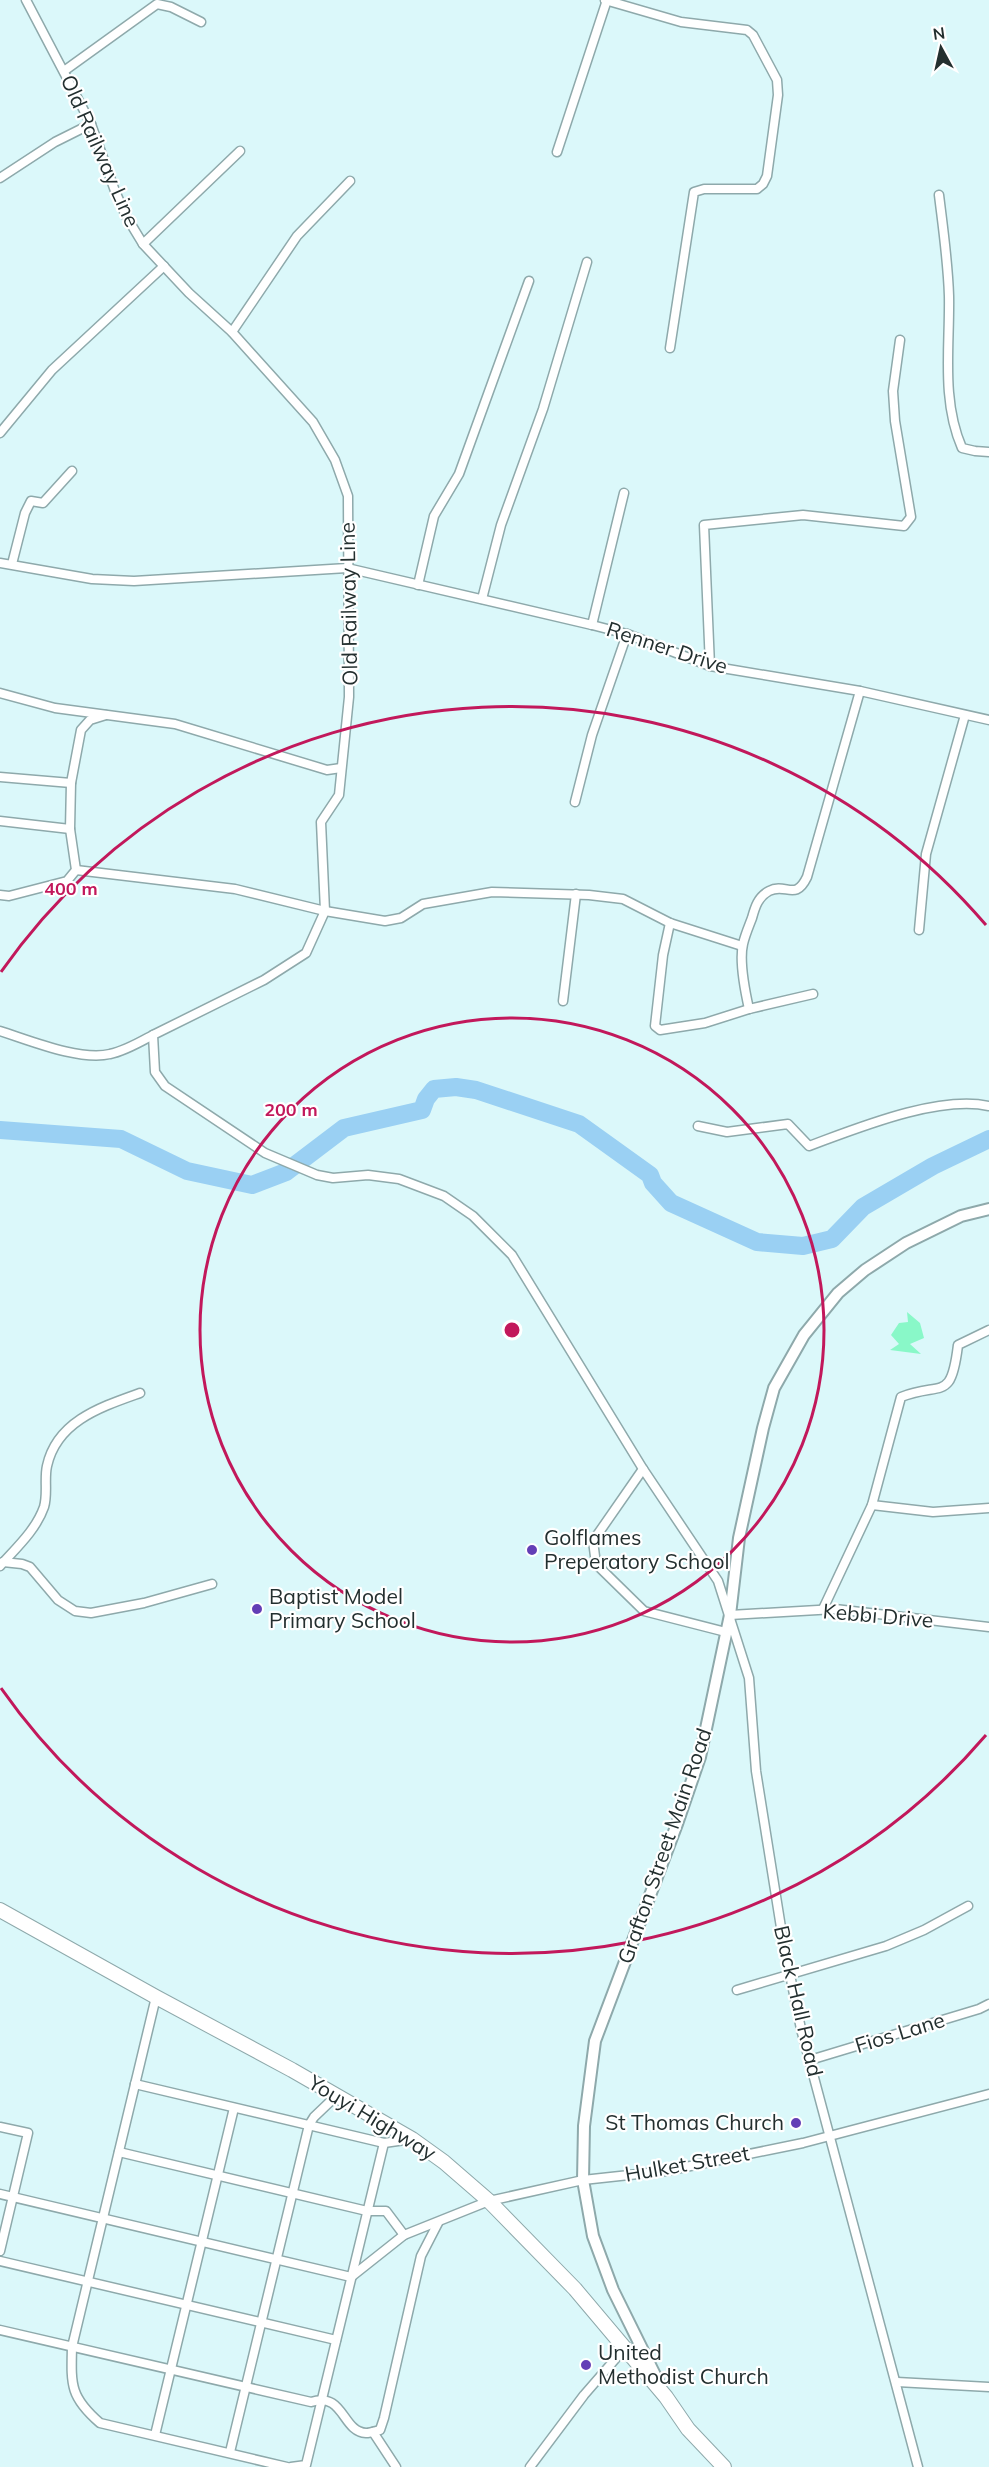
<svg xmlns="http://www.w3.org/2000/svg" width="989" height="2467" font-family="Mulish,sans-serif">
<rect width="100%" height="100%" fill="#dbf8fa"/>
<!-- green -->
<polygon fill="#89f8c8" points="907,1312 920,1323 924,1338 910,1344 921,1354 890,1350 899,1344 891,1335 899,1323 908,1322"/>
<g fill="none" stroke-linecap="round" stroke-linejoin="round">
<!-- river -->
<polyline stroke="#9ad0f3" stroke-width="18" points="0,1130 121,1139 187,1171 252,1185 286,1172 344,1128 422,1110 426,1099 434,1089 456,1087 476,1090 579,1124 650,1175 653,1183 671,1203 757,1242 803,1246 832,1239 863,1207 933,1166 989,1139"/>
<!-- minor casing -->
<g stroke="#8ea9ab" stroke-width="11">
<g id="minor">
<polyline points="26,0 91,124 115,191 126,216 143,244 189,293 232,332 313,422 335,460 348,496 349,697 339,795 321,822 325,911 306,953 264,980 153,1035 155,1072 165,1086 265,1153 317,1175 333,1178 368,1175 399,1179 444,1196 473,1216 512,1255 643,1469 718,1581 749,1678 756,1771 783,1940 801,2029 918,2467"/>
<polyline points="605,0 681,22 747,30 753,35 777,80 778,95 767,176 763,184 757,189 704,189 694,192 670,348"/>
<polyline points="64,71 157,4 171,7 201,22"/>
<polyline points="557,152 607,0"/>
<polyline points="0,178 55,142 91,124"/>
<path d="M939,195C943,228 948,262 949,296C950,346 941,400 962,448L975,451L989,452"/>
<polyline points="143,244 240,151"/>
<polyline points="232,332 297,236 350,181"/>
<polyline points="0,433 52,370 164,266"/>
<polyline points="0,563 92,579 134,581 347,568 592,625 627,634 710,666 860,691 989,720"/>
<polyline points="12,564 25,513 31,501 43,503 72,471"/>
<polyline points="418,585 434,516 459,474 529,281"/>
<polyline points="482,599 501,525 543,409 587,262"/>
<polyline points="592,625 624,493"/>
<polyline points="710,666 704,525 803,515 904,526 911,517 895,421 893,391 900,340"/>
<polyline points="0,693 55,708 175,724 327,770 341,768"/>
<polyline points="0,777 71,783"/>
<polyline points="575,802 592,735 627,634"/>
<polyline points="0,821 70,829"/>
<polyline points="76,870 235,889 325,911 385,921 401,918 423,904 492,892 589,895 623,899 670,923 742,946"/>
<polyline points="0,895 9,896 67,881 76,870 70,829 71,783 81,730 90,720 106,715"/>
<polyline points="670,923 663,955 655,1026 660,1030 705,1023 749,1009"/>
<polyline points="919,930 926,854 965,715"/>
<path d="M813,994L749,1009C745,991 739,961 743,944C745,935 749,926 752,918C755,907 758,897 769,891C786,882 795,902 807,877L860,691"/>
<polyline points="563,1001 576,894"/>
<path d="M0,1031C29,1040 79,1061 110,1054C125,1051 140,1042 153,1035"/>
<path d="M698,1126L727,1132L788,1124L809,1146C858,1128 938,1095 989,1106"/>
<polyline points="643,1469 593,1541 596,1564 644,1611 726,1632"/>
<polyline points="872,1505 933,1512 989,1508"/>
<polyline points="3,1562 22,1564 30,1567 58,1600 75,1611 91,1613 144,1603 212,1584"/>
<path d="M0,1566C16,1548 36,1530 44,1507C48,1494 44,1479 47,1466C57,1421 101,1407 140,1393"/>
<path d="M823,1609L872,1505L901,1397C942,1381 951,1403 958,1345L989,1330"/>
<polyline points="730,1615 835,1609 989,1627"/>
<polyline points="737,1990 886,1946 924,1930 968,1906"/>
<path d="M156,1997L72,2347C71,2385 70,2397 100,2423L287,2467"/>
<polyline points="810,2060 979,2009 989,2004"/>
<polyline points="135,2084 384,2143 412,2139"/>
<polyline points="0,2127 28,2133 0,2251"/>
<polyline points="119,2152 367,2211 386,2211 404,2235"/>
<polyline points="0,2194 351,2277 404,2235 489,2201 583,2180 666,2171 803,2143 989,2094"/>
<polyline points="0,2261 336,2340"/>
<path d="M0,2330L311,2402C344,2391 342,2432 366,2433C370,2433 376,2431 380,2430L384,2418L421,2256L438,2223"/>
<polyline points="897,2382 989,2387"/>
<polyline points="373,2432 396,2467"/>
<polyline points="155,2435 234,2108"/>
<polyline points="230,2452 309,2125 314,2117 336,2096"/>
<polyline points="291,2467 306,2465 384,2143"/>
<polyline points="530,2467 584,2395 624,2349"/>
</g>
</g>
<!-- tertiary casing -->
<g stroke="#8ea9ab" stroke-width="14">
<polyline id="tertiary" points="658,2381 613,2290 593,2236 583,2180 584,2126 595,2041 677,1824 700,1757 730,1615 739,1538 763,1428 774,1388 804,1335 838,1293 865,1270 906,1243 961,1216 989,1209"/>
</g>
<!-- primary casing -->
<g stroke="#8ea9ab" stroke-width="16">
<polyline id="primary" points="0,1910 156,1997 292,2070 412,2139 444,2162 489,2201 575,2289 666,2397 688,2429 724,2467"/>
</g>
<!-- minor -->
<use href="#minor" stroke="#fff" stroke-width="8"/>
<!-- tertiary -->
<use href="#tertiary" stroke="#fff" stroke-width="10"/>
<!-- primary -->
<use href="#primary" stroke="#fff" stroke-width="14"/>
</g>
<!-- distance rings -->
<g fill="none" stroke="#c2185b" stroke-width="3">
<circle cx="512" cy="1330" r="312"/>
<path d="M986 1735A624 624 0 0 1 1 1688M1 972A624 624 0 0 1 986 925"/>
</g>
<!-- markers -->
<g fill="#633eb6" stroke="#fff" stroke-width="2">
<circle cx="532" cy="1550" r="6"/>
<circle cx="257" cy="1609" r="6"/>
<circle cx="796" cy="2123" r="6"/>
<circle cx="586" cy="2365" r="6"/>
</g>
<g text-anchor="middle" stroke-width="4.5" stroke-linejoin="round" paint-order="stroke">
<!-- street labels -->
<g font-size="21" fill="#232f2f" stroke="#fff">
<text transform="translate(100 151) rotate(66)" y="7">Old Railway Line</text>
<text transform="translate(349 604) rotate(-91)" y="7">Old Railway Line</text>
<text transform="translate(667 648) rotate(18)" y="7">Renner Drive</text>
<text transform="translate(878 1616) rotate(5)" y="7">Kebbi Drive</text>
<text transform="translate(665 1846) rotate(-71)" y="7">Grafton Street Main Road</text>
<text transform="translate(798 2001) rotate(77)" y="7">Black Hall Road</text>
<text transform="translate(900 2033) rotate(-17)" y="7">Fios Lane</text>
<text transform="translate(372 2118) rotate(31)" y="7">Youyi Highway</text>
<text transform="translate(687 2164) rotate(-10)" y="7">Hulket Street</text>
</g>
<!-- poi labels -->
<g font-size="21" fill="#232f2f" stroke="#fff" text-anchor="start">
<text x="544" y="1545">Golflames<tspan x="544" dy="24">Preperatory School</tspan></text>
<text x="269" y="1604">Baptist Model<tspan x="269" dy="24">Primary School</tspan></text>
<text x="784" y="2130" text-anchor="end">St Thomas Church</text>
<text x="598" y="2360">United<tspan x="598" dy="24">Methodist Church</tspan></text>
</g>
</g>
<circle cx="512" cy="1330" r="9" fill="#c2185b" stroke="#fff" stroke-width="3"/>
<g font-size="18" text-anchor="middle" font-weight="bold" fill="#c2185b" stroke="#fff" stroke-width="4.5" stroke-linejoin="round" paint-order="stroke">
<text x="71" y="895">400 m</text>
<text x="291" y="1116">200 m</text>
</g>
<!-- north arrow -->
<g transform="translate(941 48) rotate(352)" stroke="#ffffff" stroke-width="4.5" paint-order="stroke">
<path d="M0-4.5L10 22L0 15L-10 22Z" fill="#232f2f"/>
<text y="-9" font-size="16" font-weight="bold" text-anchor="middle" fill="#232f2f">N</text>
</g>
</svg>
